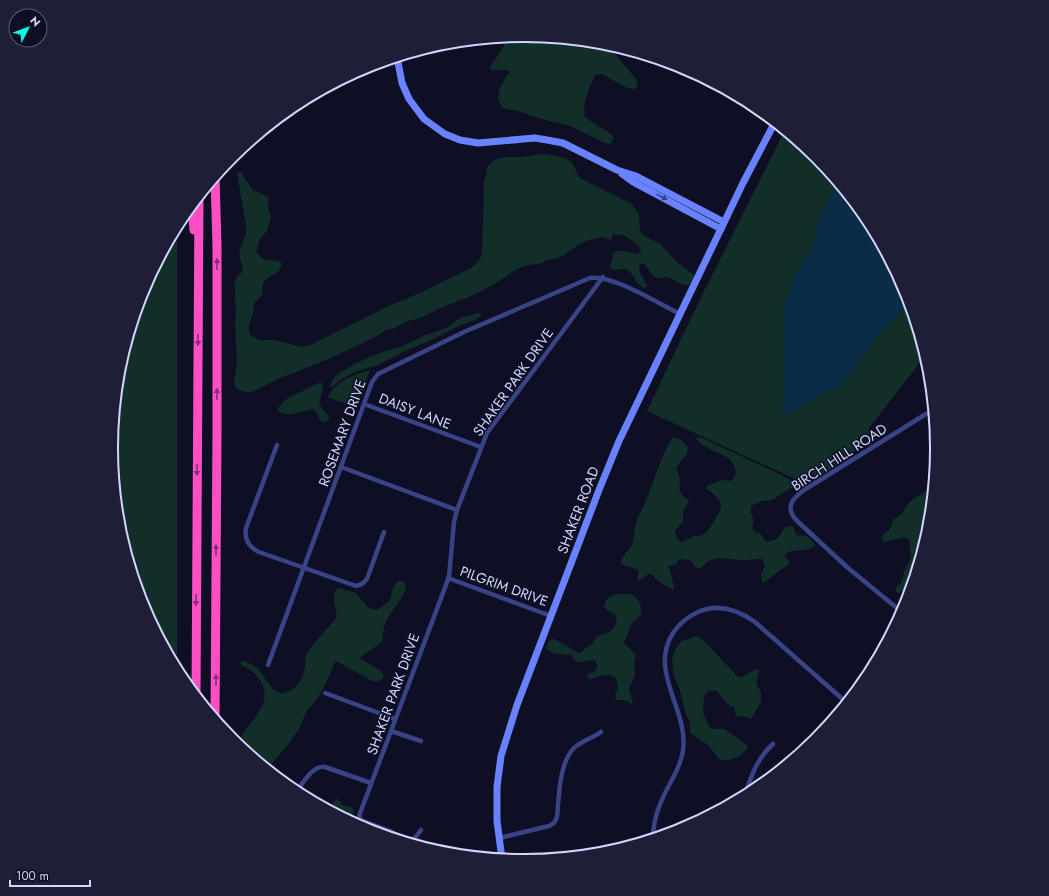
<svg xmlns="http://www.w3.org/2000/svg" width="1049" height="896" font-family="Jost,sans-serif">
<rect width="100%" height="100%" fill="#0e0f25"/>
<!-- green -->
<g fill="#112f28">
<path d="M525,35L605,43L613,45V52L637,80C642,102 609,77 604,75C601,74 598,74 595,75C589,89 582,101 585,117C594,125 605,128 614,137L611,144L605,143L570,126L542,119L515,110L506,109L502,107L498,100L499,90L505,78L509,73V71C504,69 497,71 491,70L490,67L510,36Z"/>
<polygon points="785,130 817,156 868,219 906,290 926,355 869,428 871,430 851,456 809,483 804,483 647,411 701,297"/>
<path d="M542,154C550,155 568,156 573,164C576,169 576,174 580,178L632,204L639,214L640,231L643,235L660,244L677,262L693,274L694,277L689,285H683L669,277L657,278C650,275 649,267 643,263L639,265L640,273L647,285L646,287L643,288L638,284L629,270L624,269L613,270L609,266L613,259L612,254C622,246 630,256 640,253L641,249C635,241 623,232 613,235L611,240L602,237L589,240L578,245L561,257L549,260L542,263L525,266L515,270L493,285L469,297L438,309L423,317L405,322L395,328L386,330L373,338L335,356L289,375L282,377L250,393L239,390L235,387L234,382L237,362L235,324L236,311L235,299V282L237,277L243,271L239,252L246,234V227L237,173L241,172L252,189L268,197V208L271,217L267,231L260,239L256,251C266,265 268,258 281,262C283,275 269,273 264,282C261,286 263,290 262,294C261,298 256,300 254,304C253,307 254,310 253,313C251,321 246,328 251,336L260,340H273L302,347L308,346L391,305L422,292L471,268L477,263L482,255L484,181C487,176 485,171 488,166C497,154 511,158 523,157C529,156 536,155 542,154Z"/>
<polygon points="176,227 177,231 177,671 143,606 119,528 112,448 119,367 143,290"/>
<polygon points="478,313 481,314 481,316 475,320 461,325 427,342 407,350 378,365 355,372 342,379 332,387 330,386 335,376 354,364 380,353 400,347 426,335 446,328 460,318"/>
<path d="M370,370L356,407L327,397C339,380 350,376 370,370Z"/>
<path d="M321,382L323,387L319,404L329,417V419L327,421L323,422L320,420L317,414L314,409C303,411 288,418 278,411V408L285,400Z"/>
<path d="M674,437L682,440L688,448L687,454L676,468C677,472 680,476 680,480C680,485 678,488 681,493C683,497 687,497 689,502L683,511V521L675,531L676,537L681,542C685,542 687,539 692,537C696,535 700,537 704,534C709,531 722,510 721,505C719,497 712,493 707,489L706,486L722,480L731,481C741,474 734,461 725,456C720,453 715,452 710,449C705,447 701,444 697,440L696,438L700,437L773,471L795,482L802,484V486L800,487L789,489L772,500L761,501L751,506C749,515 756,517 752,528L755,532L760,533L765,541C777,542 779,537 784,528L790,526L794,527L796,535C807,536 807,535 815,544L814,546C805,554 789,547 785,556L789,562V564L763,583L762,582L761,575L765,565L762,559C757,558 752,560 746,560C734,561 721,555 709,561C705,563 703,567 699,569L695,567L691,560L679,559L677,563L668,567C672,573 672,581 674,588L673,590L658,581L651,574H648L639,581L637,580L639,572L638,570L621,564C619,556 632,550 633,541C634,535 634,529 636,523C638,515 643,508 646,501C652,488 665,443 674,437Z"/>
<polygon points="934,486 930,529 927,531 927,537 914,575 913,583 898,593 896,592 896,588 902,581 904,572 911,558 909,540 905,537 884,542 882,540 881,537 890,529 893,520 902,514 907,505 913,499"/>
<path d="M398,581C402,580 404,582 406,585C405,598 392,609 386,621C383,628 383,635 382,642L359,658L380,670L384,675L382,679L378,682L372,681L338,662H335L326,683L318,698L306,712L299,729L287,746L267,769L240,746L239,743C246,721 275,706 261,682C256,674 251,669 242,666L240,662L245,661L257,668L273,689L282,694C296,690 302,681 305,668C306,664 304,659 306,656C308,652 312,646 315,643C318,637 335,622 336,617C338,608 329,597 338,588L345,589L346,591C361,589 362,610 377,610L390,601L393,587Z"/>
<path d="M617,594C621,595 626,594 630,594C638,596 643,607 641,615L632,623L624,643L636,655L634,662L635,675L629,689L633,703L632,704L625,700H616C614,695 617,693 618,688C618,685 617,683 617,681C612,670 600,676 591,679L587,677L588,674C593,672 598,671 597,664L594,660C584,660 576,667 572,655C562,654 552,656 546,648C547,644 549,639 554,639L579,653L592,644L597,636C609,634 618,629 616,615L607,610L604,607C606,598 609,596 617,594Z"/>
<path d="M696,636L701,638L705,642L738,677H742L755,669L759,670L756,683L761,692V702L751,719L742,716L736,717L734,707L727,704L717,691H708L704,696L703,712L709,727L713,729H724L747,745V749C740,757 730,762 720,760L708,745L690,733V722L686,715L680,690L674,676L672,658L676,648L682,641Z"/>
<polygon points="337,798 342,805 353,808 354,811 353,815 348,820 330,810 333,803"/>
</g>
<!-- water -->
<polygon fill="#0b2c47" points="842,186 868,219 906,290 909,299 894,321 879,332 868,350 842,384 783,416 784,304 798,271 812,246 819,221 830,197"/>
<g fill="none" stroke-linecap="round" stroke-linejoin="round">
<!-- street -->
<g stroke="#384485" stroke-width="4.5">
<polyline points="364,404 481,447"/>
<path d="M277,445L246,528C244,539 249,547 259,552L356,586L362,584L367,579L384,532"/>
<polyline points="341,467 457,510"/>
<polyline points="448,578 551,616"/>
<path d="M903,613L848,568L796,520C785,507 792,499 804,490L934,409"/>
<path d="M268,665L372,382L378,374L464,332L590,278C612,274 659,304 680,314"/>
<polyline points="325,693 395,719"/>
<polyline points="391,731 421,741"/>
<path d="M296,792C303,783 313,765 325,767L371,783"/>
<path d="M744,797C751,777 757,758 773,744"/>
<path d="M499,838L549,826L554,823L557,817C559,797 559,763 574,748C580,742 594,737 601,732"/>
<path d="M653,838C653,815 663,796 674,776C678,768 682,760 683,750C689,710 648,672 673,633C679,624 687,617 698,612C718,603 738,610 755,622L847,703"/>
<polyline points="409,842 390,831 361,820 359,816 449,577 454,522 457,510 487,433 603,277"/>
<polyline points="411,843 421,830"/>
</g>
<!-- secondary -->
<g stroke="#6982ff" stroke-width="7">
<polyline points="397,57 402,83 409,99 424,119 445,134 460,140 478,143 535,138 547,140 563,143 617,170 636,176 724,222"/>
<polyline points="622,174 633,182 721,229"/>
<polyline points="502,859 497,821 497,787 501,756 517,705 599,490 619,441 743,183 775,122"/>
</g>
<!-- highway -->
<g stroke="#ff4dc4" stroke-width="9">
<polyline points="215,177 217,246 217,433 215,719"/>
<polyline points="192,205 194,230"/>
<polyline points="196,695 199,197"/>
</g>
</g>
<!-- one-way arrows -->
<defs><path id="oneway-solid" d="M-6-.8H1V-3.2L6.5 0L1 3.2V.8H-6Z"/></defs>
<use fill="#374387" href="#oneway-solid" transform="translate(662 197) rotate(28)"/>
<g fill="#862e74">
<use href="#oneway-solid" transform="translate(217 264) rotate(-90)"/>
<use href="#oneway-solid" transform="translate(198 340) rotate(90)"/>
<use href="#oneway-solid" transform="translate(217 394) rotate(-90)"/>
<use href="#oneway-solid" transform="translate(197 470) rotate(90)"/>
<use href="#oneway-solid" transform="translate(216 550) rotate(-90)"/>
<use href="#oneway-solid" transform="translate(196 600) rotate(90)"/>
<use href="#oneway-solid" transform="translate(216 680) rotate(-90)"/>
</g>
<g text-anchor="middle" stroke-width="3" stroke-linejoin="round" paint-order="stroke">
<!-- street labels -->
<g font-size="14" fill="#d2d6ff" stroke="#0e0f25">
<text transform="translate(513 382) rotate(-55)" y="5">SHAKER PARK DRIVE</text>
<text transform="translate(415 411) rotate(21)" y="5">DAISY LANE</text>
<text transform="translate(342 433) rotate(-70)" y="5">ROSEMARY DRIVE</text>
<text transform="translate(839 457) rotate(-33)" y="5">BIRCH HILL ROAD</text>
<text transform="translate(578 510) rotate(-69)" y="5">SHAKER ROAD</text>
<text transform="translate(504 586) rotate(20)" y="5">PILGRIM DRIVE</text>
<text transform="translate(393 694) rotate(-70)" y="5">SHAKER PARK DRIVE</text>
</g>
</g>
<!-- crop -->
<path d="M0 0H1049V896H0ZM118 448a406 406 0 1 1 812 0a406 406 0 1 1-812 0Z" fill="#1e1f36" fill-rule="evenodd"/>
<path fill="none" stroke="#d2d6ff" stroke-width="2" d="M118 448a406 406 0 1 1 812 0a406 406 0 1 1-812 0Z"/>
<!-- north arrow -->
<g transform="translate(28 28) rotate(48)"><circle r="19" fill="#0e0f25" stroke="#5c5f7c"/>
<path d="M0-3L7 15L0 10L-7 15Z" fill="#00fde6"/>
<text y="-6" font-size="11" font-weight="bold" text-anchor="middle" fill="#d2d6ff">N</text>
</g>
<!-- scale -->
<path d="M10 880v6h80v-6" fill="none" stroke="#d2d6ff" stroke-width="2"/>
<text x="16" y="880" font-size="12" fill="#d2d6ff" stroke="#0e0f25" stroke-width="3" paint-order="stroke">100 m</text>
</svg>
